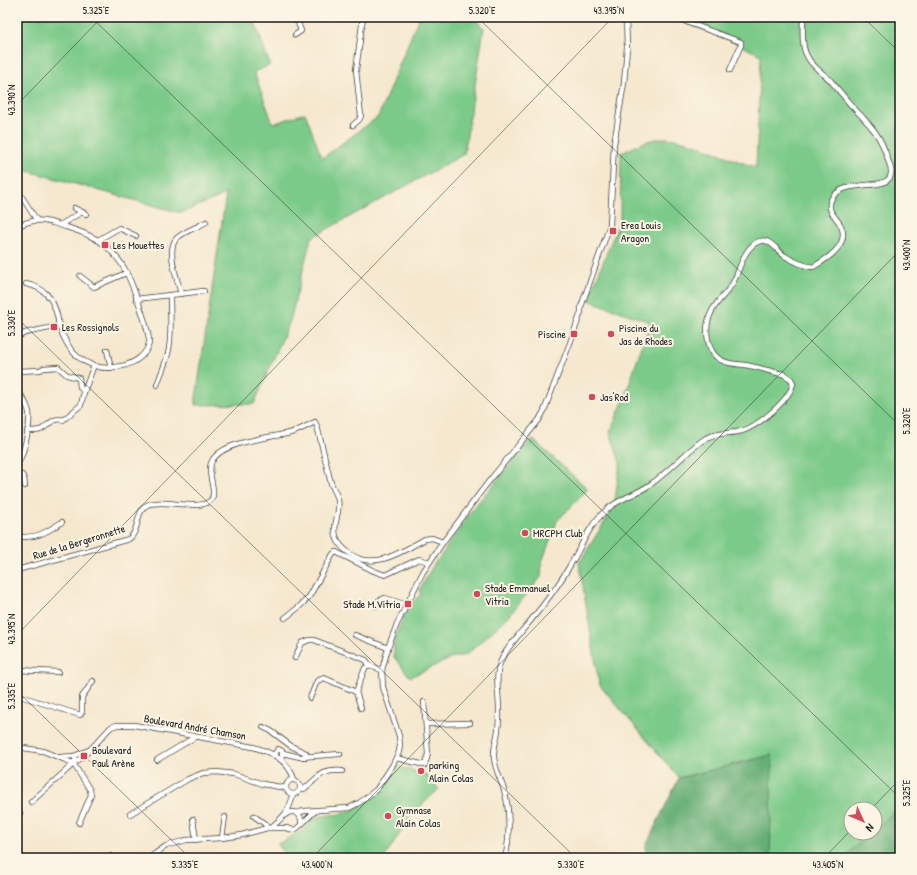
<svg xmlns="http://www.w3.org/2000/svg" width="917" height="875" font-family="'Patrick Hand',sans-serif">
<rect width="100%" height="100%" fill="#fcf5e5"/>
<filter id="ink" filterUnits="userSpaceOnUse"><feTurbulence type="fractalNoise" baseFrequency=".025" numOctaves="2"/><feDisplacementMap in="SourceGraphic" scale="8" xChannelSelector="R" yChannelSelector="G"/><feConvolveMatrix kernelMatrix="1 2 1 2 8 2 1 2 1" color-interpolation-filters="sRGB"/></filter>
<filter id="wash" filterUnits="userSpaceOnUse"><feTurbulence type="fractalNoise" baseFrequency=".012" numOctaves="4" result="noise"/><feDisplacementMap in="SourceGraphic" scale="16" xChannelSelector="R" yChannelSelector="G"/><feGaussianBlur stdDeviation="0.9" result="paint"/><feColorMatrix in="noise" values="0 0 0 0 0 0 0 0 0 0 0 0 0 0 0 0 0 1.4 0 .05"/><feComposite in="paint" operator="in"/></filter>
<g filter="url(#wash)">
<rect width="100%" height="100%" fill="#f5e8cf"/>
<!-- green -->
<g fill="#7cca89" stroke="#4c7352">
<polygon points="17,17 253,17 270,65 254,72 273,124 305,113 322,158 378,117 419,17 473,17 484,28 464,154 311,238 290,321 254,404 195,405 226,194 181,213 17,168"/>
<path d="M670,17H900V806L875,829V809H851V833H870L843,858H770L772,755L679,778L599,684L579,563L614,507L620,463L610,432L624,400L650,322L588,300L620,220L621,153C632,148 644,141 656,139C683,133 728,160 756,167L761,55L718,35Z"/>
<path d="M532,439L588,489L557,521L542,562L541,577L507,618L466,655L454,657L410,677L394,657V640L405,613C413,606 411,601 421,595L420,593V589L435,562L440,557L472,510Z"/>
<polygon points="397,766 425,774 439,789 413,813 384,858 287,858 278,844 303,830 307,823 312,819 322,816 340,814 355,809 380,790"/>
</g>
<!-- forest -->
<g fill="#65ae75" stroke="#406548">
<polygon points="772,755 770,858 646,858 646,845 679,778"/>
<polygon points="900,806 900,858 843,858 870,833 875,833 875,829"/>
</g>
</g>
<g filter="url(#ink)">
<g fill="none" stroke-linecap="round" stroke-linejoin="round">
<!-- street casing -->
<g stroke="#3d3b37" stroke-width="6">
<g id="street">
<polyline points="676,17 689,23 741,42 741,45 730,70"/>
<polyline points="295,35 301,31 296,17"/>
<polyline points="353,125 359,120 361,116 356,70 363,17"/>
<polyline points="20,194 36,219"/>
<polyline points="74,208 82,212"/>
<polyline points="60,225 82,212 86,214"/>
<path d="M17,227C34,217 45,220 63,226C78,231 95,236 107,247C113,253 120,260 124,268C131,280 150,330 149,343C147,354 136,362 126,365C117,367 108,369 99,367C75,361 67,347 59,326L25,333L17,337"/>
<polyline points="98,240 119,228 136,236"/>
<polyline points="80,276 94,287 126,273"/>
<path d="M26,284C49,288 56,304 59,326"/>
<path d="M181,294C178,281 166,251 176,239C182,232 198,227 206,222"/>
<polyline points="136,299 204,291"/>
<polyline points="107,350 111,368"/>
<polyline points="17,371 40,370 44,368 58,367 67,375 79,378 80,387 84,392"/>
<path d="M157,385C161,373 167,361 169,349C172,332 170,313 170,296"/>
<path d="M17,390C22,396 27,404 29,412C31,422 24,456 17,464"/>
<path d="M27,431C31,431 36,431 40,430C48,427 53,416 63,420L81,405L84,392L94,365"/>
<polyline points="17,474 22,475 24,478 25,486"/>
<path d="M17,537C38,538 45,533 62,522"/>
<path d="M17,570L129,539C140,531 135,512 147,505C161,498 198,511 210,501C219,494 205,472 212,461C222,441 270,438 290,433C298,431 307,426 315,422L317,426C322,445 326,464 331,483C333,489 337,494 338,500C341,512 332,524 336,536C338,544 343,548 349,553C373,572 403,551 425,539L432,538L443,542"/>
<polyline points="376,606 378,601 385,598 407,605"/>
<polyline points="285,618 299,607 309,597 333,554 336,552 374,571 385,575 419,559 429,562"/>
<polyline points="355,635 388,648"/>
<polyline points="295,658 302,643 309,640 314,640 366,660 370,666"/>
<polyline points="17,670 58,672"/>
<polyline points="17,695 80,715 82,712 82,697 93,681"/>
<polyline points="310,698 317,681 324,678 356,692"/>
<polyline points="361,708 356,692 365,668 370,666 382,670"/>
<polyline points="426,724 470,723"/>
<polyline points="263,727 271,731 291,746 306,753 305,757"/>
<path d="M17,747L43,751L73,763C83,760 102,736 111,727L117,725H134L253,747C271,752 288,760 294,779"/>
<polyline points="283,753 300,757 340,754"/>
<polyline points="274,755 278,749 282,751 282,756"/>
<polyline points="60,757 74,756 89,750"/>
<polyline points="396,758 425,765 428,754 424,702"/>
<polyline points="157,760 195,737"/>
<polyline points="73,763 90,790 91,795 79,823"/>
<circle cx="293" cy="787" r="7"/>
<path d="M300,789H304C318,778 321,769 342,771"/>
<polyline points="31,802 69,768 76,760 74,756"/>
<polyline points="297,813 304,811 349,808 359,803 377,789 392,766 399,752 400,745 399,736 383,687 382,670 388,648 397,624 423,572 443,542 486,485 539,420 544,411 570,343 581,312 581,307 610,225 614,144 624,83 627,47 626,17"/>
<polyline points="130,814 188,779 203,773 217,772 234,774 263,784 286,788"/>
<path d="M285,815C293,809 302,813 301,823"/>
<polyline points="254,816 265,824 267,828"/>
<polyline points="17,818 20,813"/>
<polyline points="193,819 196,840"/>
<path d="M270,828C283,818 290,811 293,794"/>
<polyline points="222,838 225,817"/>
<polyline points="110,856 110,858"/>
<path d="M150,858L156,853L166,846L186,840L222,838L242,835L267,828H286L294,830C301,827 307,817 316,811"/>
<path d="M505,858C510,840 510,808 504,790C501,780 495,769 494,758C493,748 497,740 498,730C499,723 499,716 499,709C499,694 495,680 499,666C503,653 513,642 521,632C540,610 558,587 572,562C582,545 589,526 604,512C617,499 636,495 651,484C671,470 686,451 706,438C717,432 731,434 742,431C758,426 791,399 793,383L791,379L783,374C772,372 761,368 750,366C742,364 732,365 723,361C706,354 704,328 711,313C716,301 728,293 734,281C740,269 744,246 760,241C770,238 777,251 785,256C793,261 804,266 813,267C827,259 850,245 841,226C837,217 826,212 831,200C841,178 884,191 890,177C893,171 890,166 888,160C880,133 870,125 851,105C844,97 837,88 830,80C822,72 812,67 807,56C801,45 803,29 803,17"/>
</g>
</g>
<!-- street -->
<use href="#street" stroke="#fff" stroke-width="4.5"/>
</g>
</g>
<!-- ticks -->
<path fill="none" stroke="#1c1c1c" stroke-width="1" stroke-opacity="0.45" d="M91,17L900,798M477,17L900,426M863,17L900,53M17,105L102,17M17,318L576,858M17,635L613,17M17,691L190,858M871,809L900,779M312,858L900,250M824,858L851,830"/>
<!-- markers -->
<g fill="#d1495b" stroke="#fcf5e5" stroke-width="1.5">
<rect x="609" y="227" width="8" height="8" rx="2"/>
<rect x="101" y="241" width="8" height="8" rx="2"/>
<rect x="50" y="323" width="8" height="8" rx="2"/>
<rect x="570" y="330" width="8" height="8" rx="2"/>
<circle cx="611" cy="334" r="4"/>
<circle cx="592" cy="397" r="4"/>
<circle cx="525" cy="533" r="4"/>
<circle cx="477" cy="594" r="4"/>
<rect x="404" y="600" width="8" height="8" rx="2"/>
<rect x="80" y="752" width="8" height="8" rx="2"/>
<circle cx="421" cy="771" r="4"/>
<circle cx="388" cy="816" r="4"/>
</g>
<g text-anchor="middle" stroke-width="4" stroke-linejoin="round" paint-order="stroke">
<!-- poi labels -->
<g font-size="11" fill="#1c1c1c" stroke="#fcf5e5" text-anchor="start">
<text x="621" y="229">Erea Louis<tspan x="621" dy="13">Aragon</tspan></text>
<text x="113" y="249">Les Mouettes</text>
<text x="62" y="331">Les Rossignols</text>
<text x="619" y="332">Piscine du<tspan x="619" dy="13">Jas de Rhodes</tspan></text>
<text x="566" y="338" text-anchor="end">Piscine</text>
<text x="600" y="401">Jas'Rod</text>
<text x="533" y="537">MRCPM Club</text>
<text x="485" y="592">Stade Emmanuel<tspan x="485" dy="13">Vitria</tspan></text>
<text x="400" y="608" text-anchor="end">Stade M.Vitria</text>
<text x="92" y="754">Boulevard<tspan x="92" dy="13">Paul Arène</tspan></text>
<text x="429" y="769">parking<tspan x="429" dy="13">Alain Colas</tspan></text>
<text x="396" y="814">Gymnase<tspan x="396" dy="13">Alain Colas</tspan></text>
</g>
<!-- street labels -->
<g font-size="11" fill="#1c1c1c" stroke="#fcf5e5">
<text transform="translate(79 542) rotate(-17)" y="4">Rue de la Bergeronnette</text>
<text transform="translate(195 727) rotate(10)" y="4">Boulevard André Chamson</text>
</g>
</g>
<!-- margin -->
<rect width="917" height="875" fill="none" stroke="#fcf5e5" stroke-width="44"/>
<!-- north arrow -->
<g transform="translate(863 821) rotate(134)"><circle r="19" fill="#fcf5e5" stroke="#a29e95"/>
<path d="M0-3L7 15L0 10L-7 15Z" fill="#d1495b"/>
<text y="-6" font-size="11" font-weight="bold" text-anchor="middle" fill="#1c1c1c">N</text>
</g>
<rect x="22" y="22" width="873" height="831" fill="none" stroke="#1c1c1c" stroke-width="1.5"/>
<g font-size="10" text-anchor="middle" fill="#1c1c1c">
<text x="96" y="14">5.325°E</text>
<text x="482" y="14">5.320°E</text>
<text x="609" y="14">43.395°N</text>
<text transform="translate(11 100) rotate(-90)" y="4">43.390°N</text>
<text transform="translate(906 255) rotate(-90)" y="4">43.400°N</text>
<text transform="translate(11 323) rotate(-90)" y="4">5.330°E</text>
<text transform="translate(906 421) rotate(-90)" y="4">5.320°E</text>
<text transform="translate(11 629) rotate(-90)" y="4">43.395°N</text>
<text transform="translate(11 696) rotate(-90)" y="4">5.335°E</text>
<text transform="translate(906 793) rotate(-90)" y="4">5.325°E</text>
<text x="185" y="868">5.335°E</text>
<text x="317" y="868">43.400°N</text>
<text x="571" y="868">5.330°E</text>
<text x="828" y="868">43.405°N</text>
</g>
</svg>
